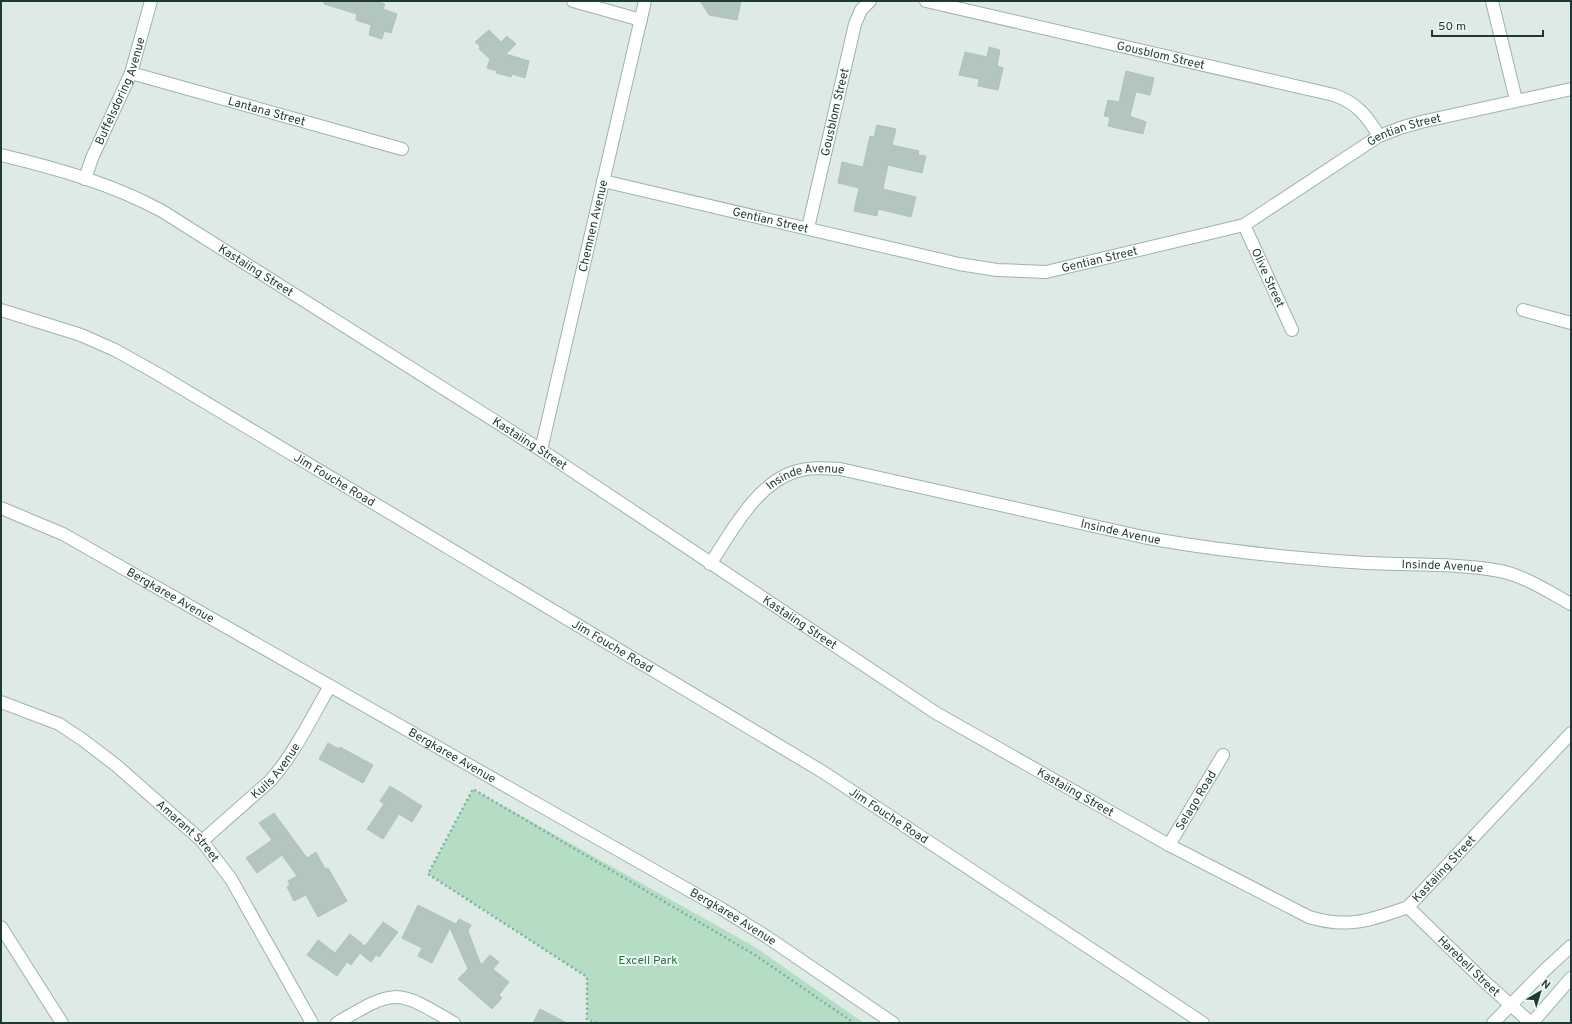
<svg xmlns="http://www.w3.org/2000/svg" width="1572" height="1024" font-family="Overpass,sans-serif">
<rect width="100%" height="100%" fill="#ddeae6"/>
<!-- green -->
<polygon fill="#b4ddc4" points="473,789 755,947 864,1023 597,1023 587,1019 587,977 428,874"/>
<!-- building -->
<g fill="#b2c5bf" stroke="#afc3bd">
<polygon points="324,1 376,1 385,4 383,9 397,14 391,33 384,31 382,39 369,35 371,25 356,20 357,14 324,4"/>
<polygon points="700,1 741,1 737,20 709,15"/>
<polygon points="489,30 501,42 507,36 516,44 506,54 529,61 525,78 512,74 511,77 496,73 497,71 487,68 490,59 479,49 480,46 475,42"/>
<polygon points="989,47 1000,50 997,66 1003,68 998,90 978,86 979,79 959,75 965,52 987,57"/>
<polygon points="1126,71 1154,78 1150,95 1136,92 1130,116 1146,122 1143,134 1108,126 1110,117 1104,116 1108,100 1119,102"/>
<polygon points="877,125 896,129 892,145 919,151 918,155 926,156 922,173 888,165 883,189 916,197 911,217 878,209 877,216 854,211 859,188 838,183 842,162 863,167 870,136 874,137"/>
<polygon points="328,743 339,749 340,747 373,765 363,783 319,759"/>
<polygon points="390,786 422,806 412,822 399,814 383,839 367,829 384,804 380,801"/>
<polygon points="274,813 307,858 316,852 325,869 328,868 347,901 318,917 306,895 294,901 287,887 290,885 288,881 297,876 282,855 257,873 246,858 272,840 259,823"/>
<polygon points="418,905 456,924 459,919 471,925 468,931 481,965 490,955 499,962 493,969 509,982 499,995 502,998 492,1009 458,979 468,969 450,928 432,963 418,956 422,948 402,938"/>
<polygon points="383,922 398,932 379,957 376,955 371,962 360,953 351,965 347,962 337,976 307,955 318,940 335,953 350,934 365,946"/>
<polygon points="540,1009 567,1023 533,1023"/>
</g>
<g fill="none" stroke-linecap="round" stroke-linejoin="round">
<!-- minor casing -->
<g stroke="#a0b2ad" stroke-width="14">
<g id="minor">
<polyline points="573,1 641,20"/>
<path id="s1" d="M926,1L1334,95C1357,103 1367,116 1379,136"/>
<polyline points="1492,1 1516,100"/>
<path id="s2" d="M131,73L402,149"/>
<path id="s3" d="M1,155C56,168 112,184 162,211L541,450L936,713L1169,845L1309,917C1348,929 1371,920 1408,907L1571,733"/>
<path id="s4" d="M85,179L92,158L131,73L151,1"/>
<path id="s5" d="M603,181L959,264L997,270L1046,272L1244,225L1379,136L1403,127L1421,122L1571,89"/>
<path id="s6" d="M1244,225L1292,330"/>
<path id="s7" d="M808,228L855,24L861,10L870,1"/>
<polyline points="1523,310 1571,323"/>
<path id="s8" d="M541,450L645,1"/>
<path id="s9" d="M1,508L63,534L722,909L767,937L893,1023"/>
<path id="s10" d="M710,564C731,533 756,484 794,472C809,467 824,468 840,469L1143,537C1212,550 1281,557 1351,562C1400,566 1451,562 1500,571C1525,576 1549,592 1571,604"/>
<path id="s11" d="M1,702L59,724L83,740L117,766L202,841L231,879L312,1023"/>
<path id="s12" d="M202,841L270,781C295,753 311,718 330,686"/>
<path id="s13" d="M1169,845L1223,755"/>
<path id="s14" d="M1408,907L1486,983L1531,1023"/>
<polyline points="1,927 62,1023"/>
<path d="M337,1023C396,988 396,989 454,1023"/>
</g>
</g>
<!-- tertiary casing -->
<g stroke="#a0b2ad" stroke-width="14">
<g id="tertiary">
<path id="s15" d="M1,310L81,335L115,350L158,374L823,772L1203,1023"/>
<polyline points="1493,1023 1545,970 1571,946"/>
<polyline points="1532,1023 1571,978"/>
</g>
</g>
<!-- path -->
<polyline stroke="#7cafa5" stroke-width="2.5" stroke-dasharray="2 3" stroke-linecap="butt" points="597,1023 587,1019 587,977 428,874 473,789 755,955 854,1023"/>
<!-- minor -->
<use href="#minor" stroke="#fff" stroke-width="12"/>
<!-- tertiary -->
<use href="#tertiary" stroke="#fff" stroke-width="12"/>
</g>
<g text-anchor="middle" stroke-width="4" stroke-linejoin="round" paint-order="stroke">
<!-- street labels -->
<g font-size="12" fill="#1e3a35" stroke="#edf7f3">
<text dy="4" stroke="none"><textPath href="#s1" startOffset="241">Gousblom Street</textPath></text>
<text dy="4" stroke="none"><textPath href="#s4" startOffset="95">Buffelsdoring Avenue</textPath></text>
<text dy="4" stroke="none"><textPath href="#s2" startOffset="141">Lantana Street</textPath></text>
<text dy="4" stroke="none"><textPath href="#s7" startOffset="119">Gousblom Street</textPath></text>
<text dy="4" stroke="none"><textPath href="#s5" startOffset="844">Gentian Street</textPath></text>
<text dy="4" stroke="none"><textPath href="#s5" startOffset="172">Gentian Street</textPath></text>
<text dy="4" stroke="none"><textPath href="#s8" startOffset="230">Chemnen Avenue</textPath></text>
<text dy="4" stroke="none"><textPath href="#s5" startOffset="508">Gentian Street</textPath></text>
<text dy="4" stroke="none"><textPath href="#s3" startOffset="282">Kastaiing Street</textPath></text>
<text dy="4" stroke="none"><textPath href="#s6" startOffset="58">Olive Street</textPath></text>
<text dy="4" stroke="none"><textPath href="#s3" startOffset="606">Kastaiing Street</textPath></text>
<text dy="4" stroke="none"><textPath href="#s15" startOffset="376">Jim Fouche Road</textPath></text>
<text dy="4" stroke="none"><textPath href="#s10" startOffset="137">Insinde Avenue</textPath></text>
<text dy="4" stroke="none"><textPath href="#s10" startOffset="461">Insinde Avenue</textPath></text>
<text dy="4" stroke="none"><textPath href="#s10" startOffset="785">Insinde Avenue</textPath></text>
<text dy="4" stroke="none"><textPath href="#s9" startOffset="191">Bergkaree Avenue</textPath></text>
<text dy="4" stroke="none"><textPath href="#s3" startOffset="930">Kastaiing Street</textPath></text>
<text dy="4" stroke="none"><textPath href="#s15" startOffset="700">Jim Fouche Road</textPath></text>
<text dy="4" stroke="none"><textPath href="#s9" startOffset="515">Bergkaree Avenue</textPath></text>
<text dy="4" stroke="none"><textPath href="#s12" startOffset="102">Kuils Avenue</textPath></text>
<text dy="4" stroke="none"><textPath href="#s3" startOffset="1254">Kastaiing Street</textPath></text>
<text dy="4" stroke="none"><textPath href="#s13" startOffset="52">Selago Road</textPath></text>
<text dy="4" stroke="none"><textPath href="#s15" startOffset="1024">Jim Fouche Road</textPath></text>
<text dy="4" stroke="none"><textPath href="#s11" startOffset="230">Amarant Street</textPath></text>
<text dy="4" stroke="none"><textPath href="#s3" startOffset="1673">Kastaiing Street</textPath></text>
<text dy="4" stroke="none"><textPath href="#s9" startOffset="839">Bergkaree Avenue</textPath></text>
<text dy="4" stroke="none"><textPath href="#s14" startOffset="85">Harebell Street</textPath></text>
</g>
<!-- park labels -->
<g font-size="12" fill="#27724c" stroke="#edf7f3">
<text x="648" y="964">Excell Park</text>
</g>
</g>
<!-- border -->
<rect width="1572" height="1024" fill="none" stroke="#1e3a35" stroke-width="4"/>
<!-- north arrow -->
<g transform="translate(1540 992) rotate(38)" stroke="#edf7f3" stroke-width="3" paint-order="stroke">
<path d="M0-3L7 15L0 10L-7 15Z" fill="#1e3a35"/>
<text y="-6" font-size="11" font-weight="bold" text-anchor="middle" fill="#1e3a35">N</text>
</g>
<!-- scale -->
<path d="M1432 30v6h111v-6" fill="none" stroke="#1e3a35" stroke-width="2"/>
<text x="1438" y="30" font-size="12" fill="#1e3a35" stroke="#edf7f3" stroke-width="3" paint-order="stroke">50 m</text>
</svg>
